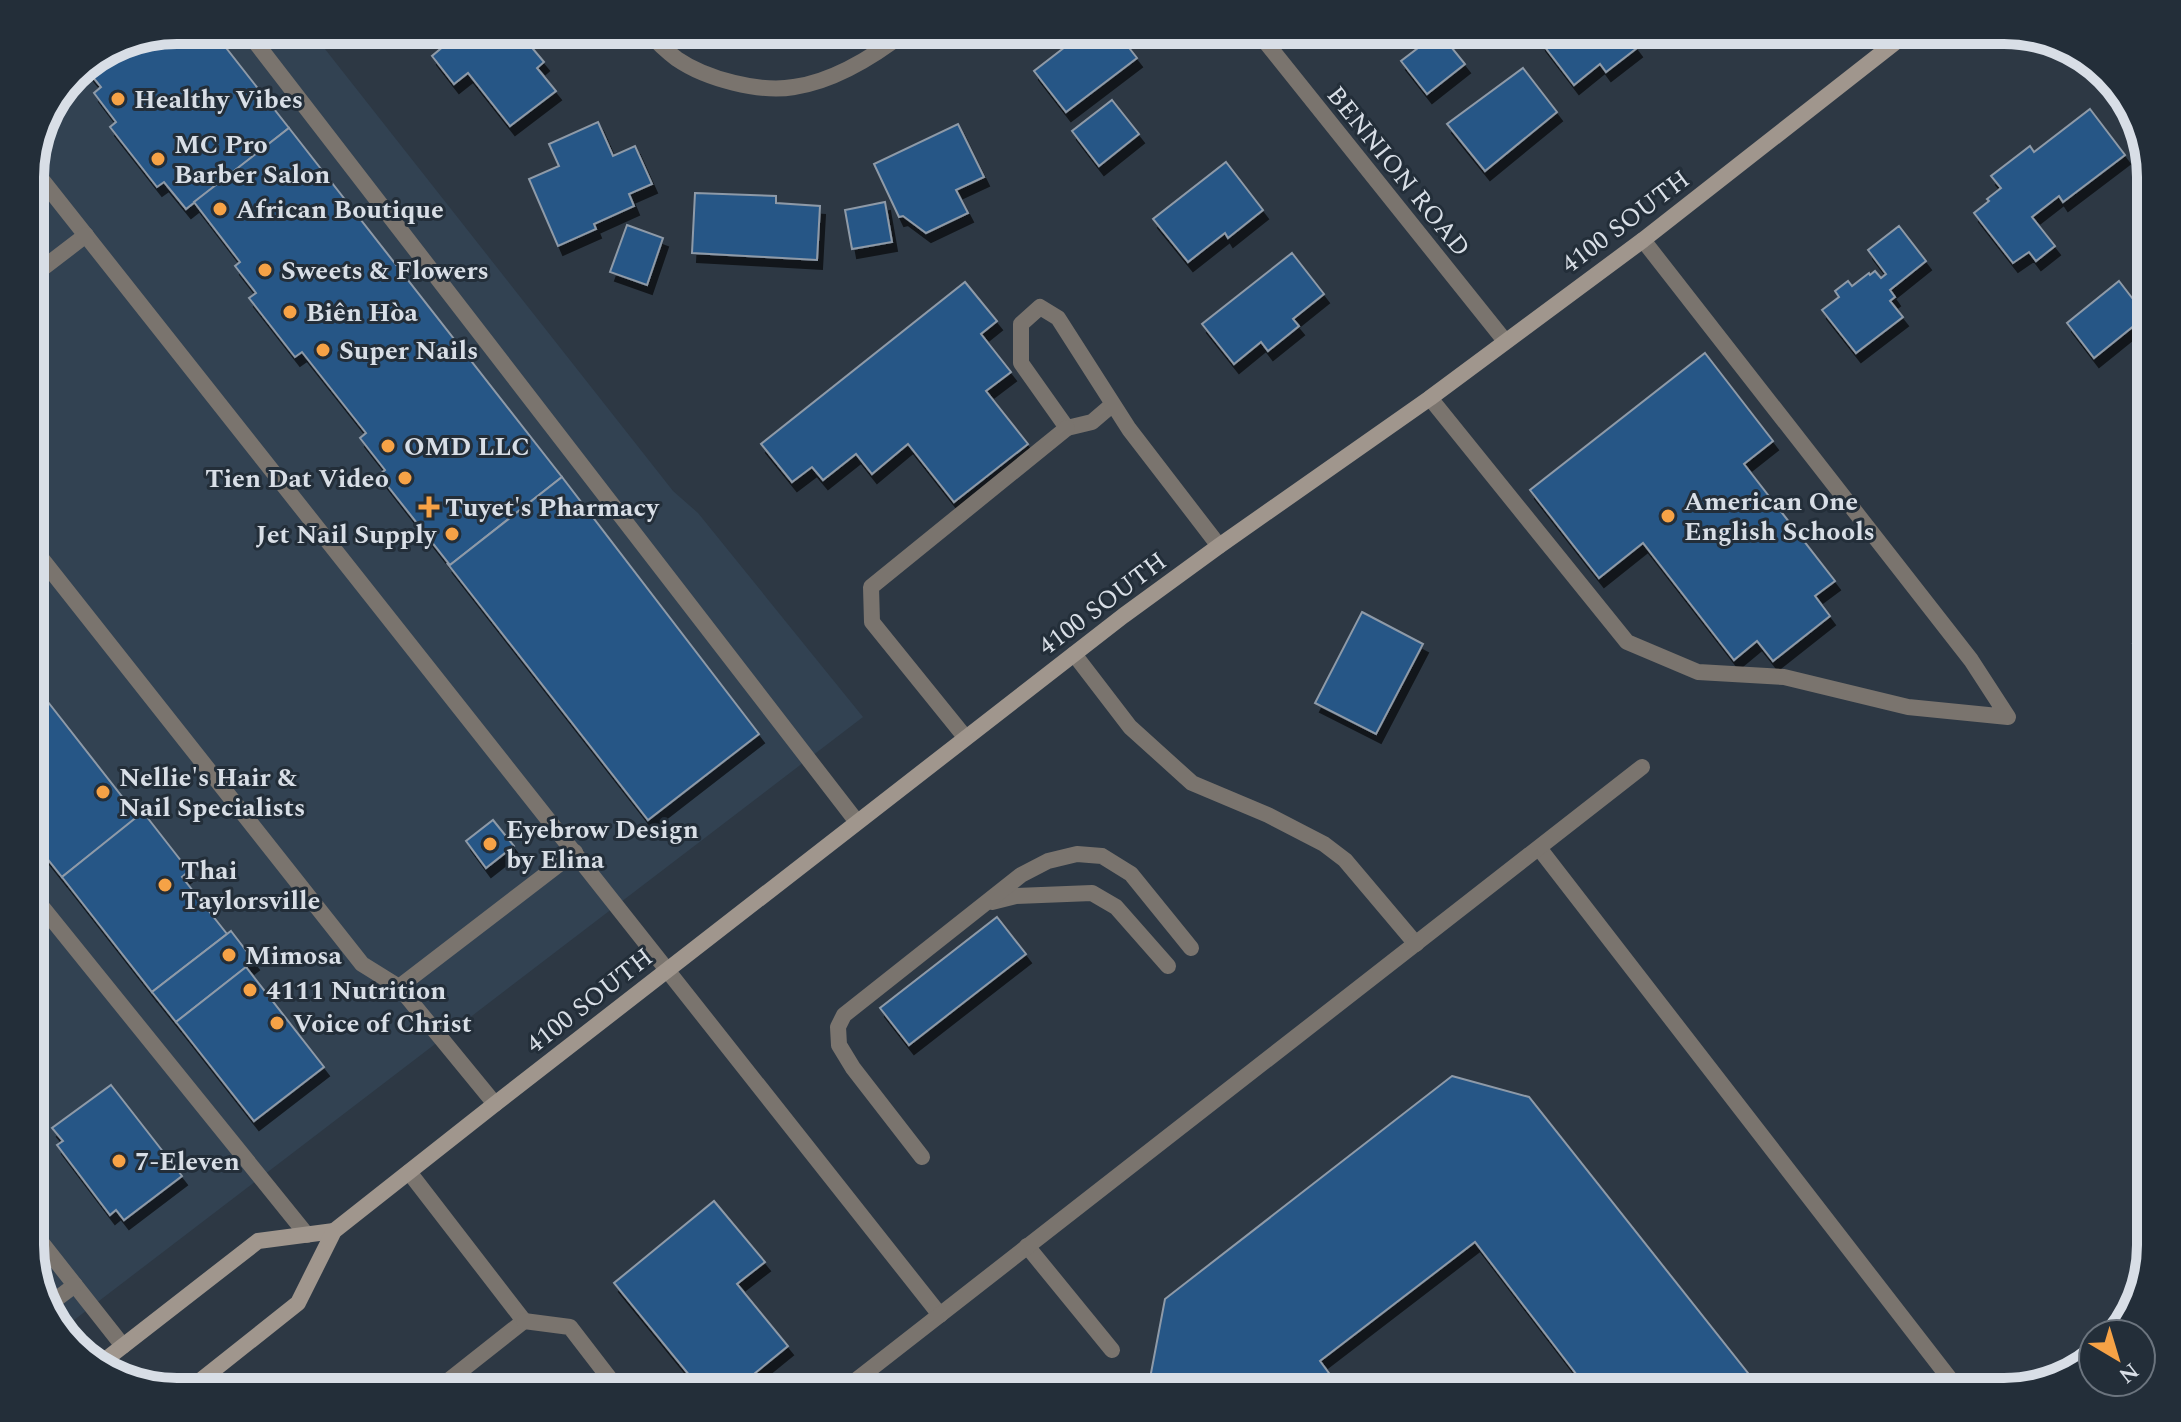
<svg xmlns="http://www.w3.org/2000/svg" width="2181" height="1422" font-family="Spectral,serif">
<defs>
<filter id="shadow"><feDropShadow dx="5" dy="9" stdDeviation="0" flood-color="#0009"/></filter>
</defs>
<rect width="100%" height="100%" fill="#2d3844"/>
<!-- built -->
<polygon fill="#324252" points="177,30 310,30 673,491 698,513 863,717 61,1330 50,1319 30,1254 30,168 74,73 121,41"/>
<!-- building -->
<g fill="#265686" stroke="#8e9aa8" stroke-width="2" filter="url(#shadow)">
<polygon points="177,30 212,30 289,128 186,209 164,182 157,187 110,127 116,122 94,93 101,87 84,66 121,41"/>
<polygon points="463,30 506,30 511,36 518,31 544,62 537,68 556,91 510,126 468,73 454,84 432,56"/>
<polygon points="1087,30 1115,30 1137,58 1066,112 1034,71"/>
<polygon points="1557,30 1645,30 1631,40 1637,48 1606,72 1600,64 1574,85 1541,42"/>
<polygon points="1439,32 1465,64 1427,94 1401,61"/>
<polygon points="1523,68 1557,112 1485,171 1447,124"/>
<polygon points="1112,100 1139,134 1099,166 1072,131"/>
<polygon points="2090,109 2125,155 2063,202 2059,196 2032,217 2055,246 2036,261 2029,252 2013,263 1974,213 1989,201 1987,199 2001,188 1991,176 2030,146 2034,152"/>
<polygon points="598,122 613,156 635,146 652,184 629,194 634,206 594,224 596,229 558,246 529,179 559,166 549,144"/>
<polygon points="958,124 984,177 956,190 968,213 926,233 903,216 899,217 874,164"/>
<polygon points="289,128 562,477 450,565 379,475 385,470 360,438 366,433 302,352 295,357 249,298 256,293 235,266 240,262 194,202"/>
<polygon points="1226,162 1263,210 1228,238 1225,233 1188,262 1153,219"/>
<polygon points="695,193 776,196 776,203 820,206 817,260 692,253"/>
<polygon points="885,202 892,242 852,249 845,210"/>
<polygon points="627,225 663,238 647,285 610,272"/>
<polygon points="1899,226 1926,261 1890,290 1895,297 1890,301 1903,317 1856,353 1822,310 1839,297 1835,291 1848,281 1852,286 1869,273 1870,275 1875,271 1881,278 1886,274 1868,250"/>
<polygon points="1292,253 1324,294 1293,319 1299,326 1268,351 1261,342 1234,364 1202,324"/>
<polygon points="2119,281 2146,316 2094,358 2067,323"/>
<polygon points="965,282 997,321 981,334 1011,372 986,391 1028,444 954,502 908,444 872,474 856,454 823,480 812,467 792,482 761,444"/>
<polygon points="1705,353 1773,441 1744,464 1835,581 1815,596 1830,616 1773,661 1757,641 1734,660 1643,543 1599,578 1530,490"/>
<polygon points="562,477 759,734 648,820 447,563 450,565"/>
<polygon points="2151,531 2151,551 2142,538"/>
<polygon points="1362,612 1423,644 1376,734 1315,703"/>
<polygon points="2151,635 2151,677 2133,644"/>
<polygon points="30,694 41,708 30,716"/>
<polygon points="48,702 138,817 62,877 30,837 30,716"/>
<polygon points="143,812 189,871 182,877 227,934 152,992 62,877"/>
<polygon points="493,820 514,846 486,868 466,841"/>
<polygon points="997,917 1026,954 909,1045 880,1008"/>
<polygon points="231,931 254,961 176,1022 152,992"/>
<polygon points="246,967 324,1067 254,1121 176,1022"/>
<polygon points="1452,1076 1529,1097 1763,1392 1590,1392 1475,1242 1320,1361 1343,1392 1166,1392 1151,1373 1165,1299"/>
<polygon points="111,1085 182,1176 124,1220 116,1210 110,1215 57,1145 63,1141 52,1128"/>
<polygon points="714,1201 765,1262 737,1284 788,1346 732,1392 703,1392 614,1283"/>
</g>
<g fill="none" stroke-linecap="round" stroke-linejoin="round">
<!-- service -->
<g stroke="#7a746e" stroke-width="16">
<polyline points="246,30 857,822"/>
<polyline points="31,166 940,1315"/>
<polyline points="30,278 86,235"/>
<polyline points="1430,398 1627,642 1698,672 1784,677 1908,707 2008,717 1971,660 1643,240"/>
<polyline points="1113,404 1092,422 1067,428 1021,363 1021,324 1040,307 1058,318 1129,429 1219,546"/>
<polyline points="30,544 362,964 399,987"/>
<polyline points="1074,654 1130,727 1192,783 1268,815 1324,844 1345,860 1416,944"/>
<polyline points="965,737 872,622 871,587 1067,428"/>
<polyline points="1539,848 1960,1392"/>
<polyline points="30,892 307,1235"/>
<polyline points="992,902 1016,896 1092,893 1116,907 1168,966"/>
<polyline points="30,1062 41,1075"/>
<polyline points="495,1104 399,987 575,852"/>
<polyline points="922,1157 853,1068 839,1045 838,1027 844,1015 1021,875 1048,861 1077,854 1102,856 1131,874 1191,948"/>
<polyline points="409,1172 524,1321 434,1392"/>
<polyline points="30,1228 123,1346"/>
<polyline points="1027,1246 1112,1350"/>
<polyline points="46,1307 75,1285"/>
<polyline points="524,1321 570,1327 620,1392"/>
<polyline points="841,1392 1642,767"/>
</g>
<!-- minor -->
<g stroke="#7a746e" stroke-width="16">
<path d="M646,30C655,40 666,51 677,59C706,79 760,93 794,87C836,81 876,55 908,30"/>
<polyline points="1256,30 1505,341"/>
</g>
<!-- secondary -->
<g stroke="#a0968d" stroke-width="16">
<polyline points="96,1367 258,1241 334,1231"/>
<polyline points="186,1392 298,1303 334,1231 495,1104 1123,616 1219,546 1430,398 1643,240 1911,30"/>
</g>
</g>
<!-- markers -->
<g fill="#f6a246" stroke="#232e39" stroke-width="3">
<circle cx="118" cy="99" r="8"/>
<circle cx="158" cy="159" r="8"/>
<circle cx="220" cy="209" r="8"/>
<circle cx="265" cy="270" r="8"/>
<circle cx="290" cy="312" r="8"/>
<circle cx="323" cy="350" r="8"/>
<circle cx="388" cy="446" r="8"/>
<circle cx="405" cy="478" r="8"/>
<path d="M425 495h8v8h8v8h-8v8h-8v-8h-8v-8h8z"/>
<circle cx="1668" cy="516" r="8"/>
<circle cx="452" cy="534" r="8"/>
<circle cx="103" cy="792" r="8"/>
<circle cx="490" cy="844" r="8"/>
<circle cx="165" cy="885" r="8"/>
<circle cx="229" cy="955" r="8"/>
<circle cx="250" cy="990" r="8"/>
<circle cx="277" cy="1023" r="8"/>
<circle cx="119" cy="1161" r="8"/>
</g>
<g text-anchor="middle" stroke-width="6" stroke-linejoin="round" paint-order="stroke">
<!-- poi labels -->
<g font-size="26" font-weight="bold" fill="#d8dee6" stroke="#232e39" text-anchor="start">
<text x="134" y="108">Healthy Vibes</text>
<text x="174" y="153">MC Pro<tspan x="174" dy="30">Barber Salon</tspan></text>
<text x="236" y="218">African Boutique</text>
<text x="281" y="279">Sweets &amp; Flowers</text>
<text x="306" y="321">Biên Hòa</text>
<text x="339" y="359">Super Nails</text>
<text x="404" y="455">OMD LLC</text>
<text x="389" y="487" text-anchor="end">Tien Dat Video</text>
<text x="1684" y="510">American One<tspan x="1684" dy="30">English Schools</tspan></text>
<text x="445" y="516">Tuyet's Pharmacy</text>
<text x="436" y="543" text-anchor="end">Jet Nail Supply</text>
<text x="119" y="786">Nellie's Hair &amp;<tspan x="119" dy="30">Nail Specialists</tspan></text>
<text x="506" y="838">Eyebrow Design<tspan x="506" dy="30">by Elina</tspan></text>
<text x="181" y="879">Thai<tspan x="181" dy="30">Taylorsville</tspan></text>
<text x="245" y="964">Mimosa</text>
<text x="266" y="999">4111 Nutrition</text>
<text x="293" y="1032">Voice of Christ</text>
<text x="135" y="1170">7-Eleven</text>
</g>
<!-- street labels -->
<g font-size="26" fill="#d8dee6" stroke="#232e39">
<text transform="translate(1399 171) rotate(51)" y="9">BENNION ROAD</text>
<text transform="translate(1625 221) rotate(-37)" y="9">4100 SOUTH</text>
<text transform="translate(1102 603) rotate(-37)" y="9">4100 SOUTH</text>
<text transform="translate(589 1000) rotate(-38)" y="9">4100 SOUTH</text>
</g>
</g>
<!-- crop -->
<path d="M0 0H2181V1422H0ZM177 44H2004A133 133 0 0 1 2137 177V1245A133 133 0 0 1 2004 1378H177A133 133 0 0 1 44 1245V177A133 133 0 0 1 177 44Z" fill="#232e39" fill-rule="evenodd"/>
<path fill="none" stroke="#d8dee6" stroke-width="10" d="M177 44H2004A133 133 0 0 1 2137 177V1245A133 133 0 0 1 2004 1378H177A133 133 0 0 1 44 1245V177A133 133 0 0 1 177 44Z"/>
<!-- north arrow -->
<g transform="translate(2117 1358) rotate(142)"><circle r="38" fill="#232e39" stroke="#6b747e" stroke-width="2"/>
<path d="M0-6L14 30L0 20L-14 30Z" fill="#f6a246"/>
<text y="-12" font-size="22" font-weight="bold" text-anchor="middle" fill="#d8dee6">N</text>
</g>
</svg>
